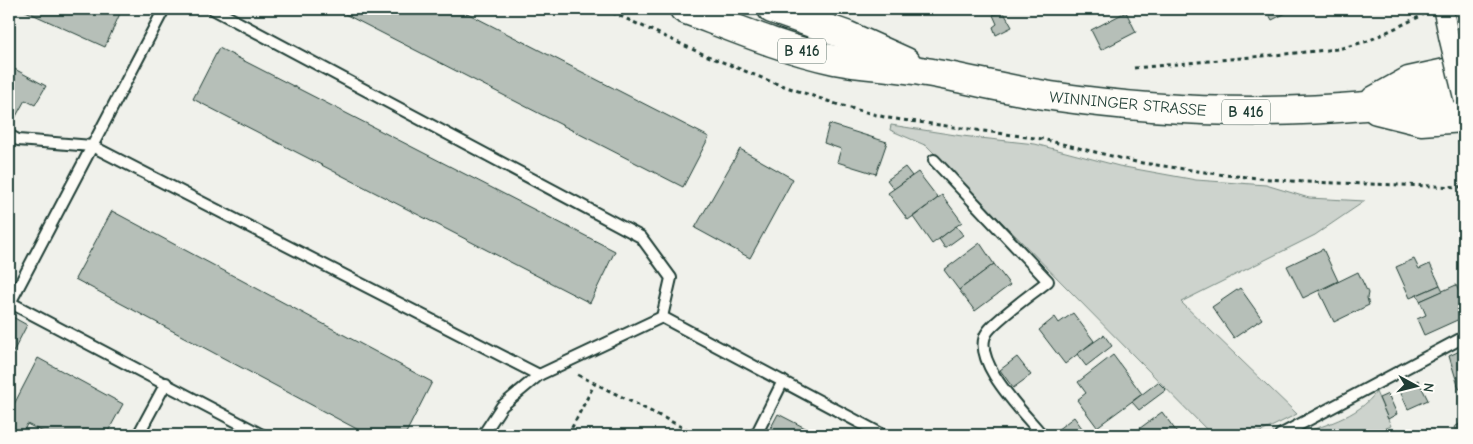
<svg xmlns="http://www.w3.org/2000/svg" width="1473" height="444" font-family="'Comic Neue',sans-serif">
<rect width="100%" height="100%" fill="#f0f1eb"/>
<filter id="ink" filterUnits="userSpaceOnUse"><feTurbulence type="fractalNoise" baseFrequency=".02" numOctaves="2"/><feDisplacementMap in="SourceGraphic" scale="10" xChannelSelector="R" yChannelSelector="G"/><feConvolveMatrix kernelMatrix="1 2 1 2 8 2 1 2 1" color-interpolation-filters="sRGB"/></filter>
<g filter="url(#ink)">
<!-- green -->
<g fill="#cdd3cd" stroke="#768880">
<polygon points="891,125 962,136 1035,144 1119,166 1196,180 1266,185 1309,198 1365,201 1315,235 1181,302 1297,414 1255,435 1212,435 927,146 890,130"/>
<path d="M1376,392L1391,426L1369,435H1294C1321,427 1359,417 1376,392Z"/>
</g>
<!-- building -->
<g fill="#b6bfb8" stroke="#1f3d34">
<polygon points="21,9 122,9 105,47"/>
<polygon points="335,9 459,9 709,137 683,187"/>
<polygon points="1266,9 1289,9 1290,11 1272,20"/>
<polygon points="1003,11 1012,27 996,35 993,27 997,24 993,15"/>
<polygon points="1126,12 1136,32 1101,50 1091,30"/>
<polygon points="219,48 615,251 590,303 193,99"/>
<polygon points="9,66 46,86 35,105 25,100 14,120 9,117"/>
<polygon points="829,124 887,142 876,174 837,162 841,149 824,143"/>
<polygon points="740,149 793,179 750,258 695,228"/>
<polygon points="905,167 912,176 894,189 887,180"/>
<polygon points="918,172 938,198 908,220 888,193"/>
<polygon points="942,195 962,222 932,244 913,217"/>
<polygon points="112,211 432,382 405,435 368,435 75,279"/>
<polygon points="956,226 963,235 945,248 939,239"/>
<polygon points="980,243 994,264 959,290 944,270"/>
<polygon points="1323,249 1338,281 1303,298 1287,266"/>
<polygon points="1414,259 1419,269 1430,264 1440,285 1410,298 1396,267"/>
<polygon points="994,264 1010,285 975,311 959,290"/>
<polygon points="1358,272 1368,293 1367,298 1369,305 1334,322 1319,291"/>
<polygon points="1440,285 1443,291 1420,301 1417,295"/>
<polygon points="1456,285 1464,301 1464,317 1424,335 1417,319 1426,315 1420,301"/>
<polygon points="1240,288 1262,319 1234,338 1212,307"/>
<polygon points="1073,313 1094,341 1065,364 1039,330 1055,317 1059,323"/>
<polygon points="9,315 27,325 9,360"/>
<polygon points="1104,335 1112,346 1086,366 1077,354"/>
<polygon points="1464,349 1464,388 1459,389 1449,356"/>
<polygon points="1113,355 1142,394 1097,427 1077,400 1086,393 1078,382"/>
<polygon points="1017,357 1031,375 1013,388 1000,370"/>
<polygon points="38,358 123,404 106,435 49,435 27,424 22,435 9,432 9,414"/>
<polygon points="1418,380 1428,400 1408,409 1399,389"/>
<polygon points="1158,382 1166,390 1139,410 1132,402"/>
<polygon points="1388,394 1397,414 1388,419 1379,398"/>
<polygon points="1162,412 1179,435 1133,435 1132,434"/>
<polygon points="778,414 819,435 767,435"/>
<polygon points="1074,417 1087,435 1060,435 1057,430"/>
<polygon points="1464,422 1464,435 1458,435 1454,427"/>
</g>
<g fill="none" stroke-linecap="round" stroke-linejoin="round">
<!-- lane casing -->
<g stroke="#1f3d34" stroke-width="14">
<g id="lane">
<polyline points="213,9 641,237 671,278 662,317"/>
<polyline points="9,135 18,140 92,146 539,375"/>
<path d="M934,160L1048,281C1032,294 1000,316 988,331C967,358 1026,415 1042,435"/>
<polyline points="9,302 262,435"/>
<polyline points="10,303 164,9"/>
<polyline points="138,435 166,383"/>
<polyline points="483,435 502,406 539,375 662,317 883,435"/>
<polyline points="756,435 783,381"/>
<polyline points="1280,435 1464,337"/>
</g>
</g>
<!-- street casing -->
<g stroke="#1f3d34" stroke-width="22">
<polyline id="street" points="1443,9 1449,38"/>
</g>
<!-- primary casing -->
<g stroke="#1f3d34" stroke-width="31">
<g id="primary">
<path d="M684,9C734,28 783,49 835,60C865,66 896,66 926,72C968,79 1009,90 1051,96C1189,116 1327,117 1464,93"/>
<polyline points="772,9 846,35 906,62"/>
<polyline points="1375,100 1409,81 1464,69"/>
<polyline points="1377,110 1421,121 1464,118"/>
</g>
</g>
<!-- path -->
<g stroke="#1f3d34" stroke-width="3" stroke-dasharray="4 4" stroke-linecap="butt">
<polyline points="605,9 705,55 772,82 839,105 888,118 1042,139 1136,162 1225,175 1303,182 1464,187"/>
<polyline points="1134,68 1338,49 1368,41 1423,15"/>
<polyline points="578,375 698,435"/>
<polyline points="568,435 595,383"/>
</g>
<!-- lane -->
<use href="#lane" stroke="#fdfcf7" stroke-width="10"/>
<!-- street -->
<use href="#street" stroke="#fdfcf7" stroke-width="19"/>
<!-- primary -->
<use href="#primary" stroke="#fdfcf7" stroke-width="28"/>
<!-- street-bridge casing -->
<g stroke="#1f3d34" stroke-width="22" stroke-linecap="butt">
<polyline id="street-bridge" points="1449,38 1464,100"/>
</g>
<!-- street-bridge -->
<use href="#street-bridge" stroke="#fdfcf7" stroke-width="19"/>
</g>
</g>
<g text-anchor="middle" stroke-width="4.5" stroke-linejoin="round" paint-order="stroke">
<!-- shield labels -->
<g fill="#fdfcf7" stroke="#62766e" stroke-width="1">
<rect x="778" y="38.5" width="48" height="25" rx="4"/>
<rect x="1222" y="99.5" width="48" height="25" rx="4"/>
</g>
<g font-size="15" font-weight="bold" fill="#1f3d34">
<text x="802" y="56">B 416</text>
<text x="1246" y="117">B 416</text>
</g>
<!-- street labels -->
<g font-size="16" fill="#1f3d34" stroke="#fdfcf7">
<text transform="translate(1128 103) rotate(5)" y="6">WINNINGER STRASSE</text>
</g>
</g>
<!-- margin -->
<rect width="1473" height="444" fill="none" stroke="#fdfcf7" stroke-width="30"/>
<rect x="15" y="15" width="1443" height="414" fill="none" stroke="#1f3d34" stroke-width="2" filter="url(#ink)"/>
<!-- north arrow -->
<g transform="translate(1416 386) rotate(97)" stroke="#fdfcf7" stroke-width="4" paint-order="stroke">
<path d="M0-4L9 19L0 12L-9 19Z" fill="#1f3d34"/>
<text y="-8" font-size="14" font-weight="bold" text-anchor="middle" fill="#1f3d34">N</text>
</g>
</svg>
